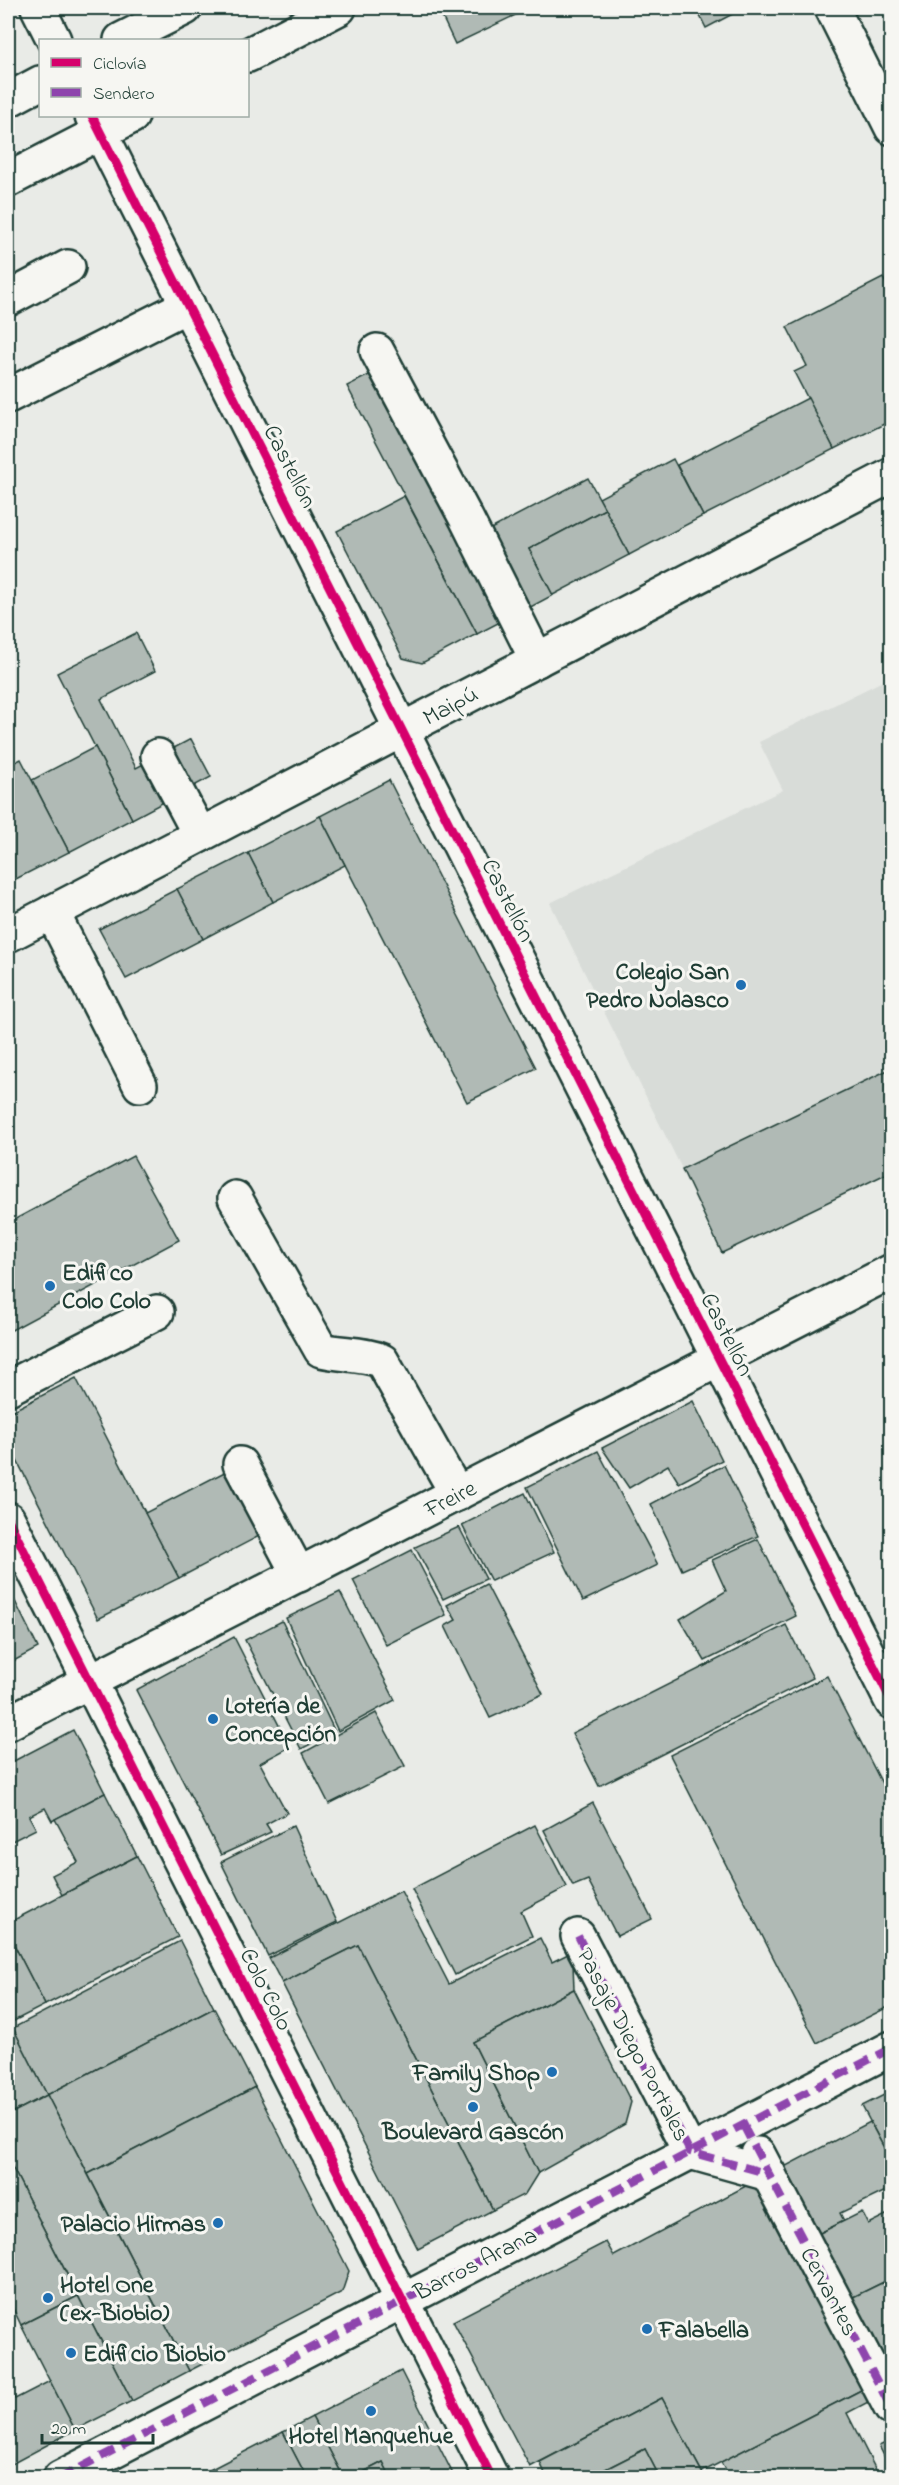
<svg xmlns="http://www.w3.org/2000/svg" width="899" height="2485" font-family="'Indie Flower',sans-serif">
<rect width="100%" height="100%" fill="#e9ebe7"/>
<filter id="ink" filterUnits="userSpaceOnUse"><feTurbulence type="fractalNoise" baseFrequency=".0167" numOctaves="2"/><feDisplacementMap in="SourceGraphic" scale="12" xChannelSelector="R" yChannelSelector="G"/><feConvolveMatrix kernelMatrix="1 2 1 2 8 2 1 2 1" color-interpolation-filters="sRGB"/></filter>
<g filter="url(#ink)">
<!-- built -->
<polygon fill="#d8dcd8" points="891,677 891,1068 682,1169 550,903 783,790 759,742"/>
<!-- building -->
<g fill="#b0bab5" stroke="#1f3d34" stroke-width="1.5">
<polygon points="438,8 530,8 455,44"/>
<polygon points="696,8 744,8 706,28"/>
<polygon points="883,278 892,294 892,420 834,449 794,372 807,366 787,327"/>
<polygon points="373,373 502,621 477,634 347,386"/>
<polygon points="808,398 834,449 703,516 677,465"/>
<polygon points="673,459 703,516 629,555 599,498"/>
<polygon points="588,478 605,509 529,549 553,595 525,610 485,532"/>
<polygon points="404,496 477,634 422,663 403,658 337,531"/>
<polygon points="605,509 629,555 553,595 529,549"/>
<polygon points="136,633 155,671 101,699 136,768 191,739 211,777 132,819 57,673"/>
<polygon points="95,747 132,819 69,852 32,780"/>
<polygon points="21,759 69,852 8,883 8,766"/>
<polygon points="389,780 536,1068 467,1102 320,816"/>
<polygon points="320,816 345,865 273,902 248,853"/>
<polygon points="248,853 273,902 203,939 177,889"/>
<polygon points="177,889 203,939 126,979 99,929"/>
<polygon points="892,1068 892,1171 722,1253 682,1169"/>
<polygon points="133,1156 179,1240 8,1332 8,1223"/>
<polygon points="76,1378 179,1578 98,1619 8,1443 8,1413"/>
<polygon points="693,1401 722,1460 679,1483 668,1465 629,1488 602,1448"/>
<polygon points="598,1451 658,1565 583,1601 527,1487"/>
<polygon points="240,1464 284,1523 179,1578 145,1513"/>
<polygon points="724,1465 758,1536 682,1570 651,1504"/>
<polygon points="525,1493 554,1552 491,1581 462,1525"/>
<polygon points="459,1527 486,1579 443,1599 415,1547"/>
<polygon points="758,1539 796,1616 705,1661 680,1619 726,1591 712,1560"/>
<polygon points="412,1550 446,1615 386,1645 353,1580"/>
<polygon points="486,1584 543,1694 490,1718 445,1626 456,1620 447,1605"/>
<polygon points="8,1587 38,1648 8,1664"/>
<polygon points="340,1592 395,1700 338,1731 286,1618"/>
<polygon points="282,1621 335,1732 301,1749 245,1640"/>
<polygon points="786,1625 813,1678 599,1786 572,1733"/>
<polygon points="234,1637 290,1747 260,1763 287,1813 266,1824 271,1832 221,1855 136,1690"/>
<polygon points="827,1676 892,1803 892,2005 817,2043 670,1755"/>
<polygon points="376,1713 405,1766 329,1804 303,1753"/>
<polygon points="73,1730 105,1793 52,1821 45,1808 29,1816 36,1829 8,1843 8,1764"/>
<polygon points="105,1793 137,1856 62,1895 52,1875 78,1862 55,1819"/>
<polygon points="593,1803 652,1919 617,1936 588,1880 573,1886 544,1830"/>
<polygon points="535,1825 567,1887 521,1911 532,1936 455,1975 412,1889"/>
<polygon points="293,1826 337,1922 268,1956 221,1862"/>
<polygon points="137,1856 178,1937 45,2005 8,1933 8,1923"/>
<polygon points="401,1891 449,1984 540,1938 552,1962 568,1954 573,1964 574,1989 473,2042 538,2173 525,2194 493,2210 358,1945 282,1983 269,1958"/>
<polygon points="8,1933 45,2005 8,2024"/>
<polygon points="180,1941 214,2008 47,2095 13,2028"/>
<polygon points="358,1945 493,2210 418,2249 282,1983"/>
<polygon points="574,1989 631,2102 625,2124 538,2173 473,2042"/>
<polygon points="214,2008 255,2087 88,2174 47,2095"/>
<polygon points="13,2028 47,2095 8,2115 8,2031"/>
<polygon points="255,2087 349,2271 342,2292 189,2371 88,2174"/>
<polygon points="892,2091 892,2163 862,2106"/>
<polygon points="47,2095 189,2371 132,2401 8,2159 8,2115"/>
<polygon points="870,2122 892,2163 892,2188 840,2213 844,2221 812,2237 783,2172 786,2166"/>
<polygon points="8,2159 78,2296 21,2325 8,2298"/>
<polygon points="759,2179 867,2387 702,2472 662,2398 530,2467 453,2321 606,2242 614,2256"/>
<polygon points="862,2212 868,2224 892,2212 892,2262 888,2264 892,2278 845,2301 812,2237"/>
<polygon points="892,2278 892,2359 879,2366 845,2301"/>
<polygon points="78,2296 132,2401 75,2430 21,2325"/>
<polygon points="401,2371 455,2478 391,2478 383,2462 352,2478 344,2478 312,2417"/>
<polygon points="50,2381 75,2430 8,2466 8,2385 15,2399"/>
<polygon points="867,2387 874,2399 847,2413 880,2478 729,2478 721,2462"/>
<polygon points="662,2398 705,2478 660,2478 645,2449 588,2478 547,2478 540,2462"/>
<polygon points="312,2417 344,2478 307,2478 283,2432"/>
<polygon points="283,2432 307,2478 194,2478"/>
<polygon points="892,2440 892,2471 879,2446"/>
<polygon points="645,2449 660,2478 588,2478"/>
<polygon points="383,2462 391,2478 352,2478"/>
</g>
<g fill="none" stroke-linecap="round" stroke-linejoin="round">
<!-- minor casing -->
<g stroke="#1f3d34" stroke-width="38">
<g id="minor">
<polyline points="38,8 54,40"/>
<polyline points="92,116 892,1702"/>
<polyline points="8,299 68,267"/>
<polyline points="377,351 466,518 537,660"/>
<polyline points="8,396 188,305"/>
<polyline points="158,756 200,835"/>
<polyline points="52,912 140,1085"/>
<path d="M235,1198L321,1350C342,1355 363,1353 382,1361L457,1494"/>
<polyline points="8,1388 157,1312"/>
<polyline points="240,1464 299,1575"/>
<polyline points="8,1519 492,2478"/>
<polyline points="578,1936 690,2152 769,2174"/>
<polyline points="758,2154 891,2408"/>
<polyline points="60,2478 892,2048"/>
</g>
</g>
<!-- major casing -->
<g stroke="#1f3d34" stroke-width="38">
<g id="major">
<polyline points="832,8 892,128"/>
<polyline points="121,40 185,8"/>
<polyline points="248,55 339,8"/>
<polyline points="8,100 40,83"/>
<polyline points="8,180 132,116"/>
<polyline points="8,935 892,475"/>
<polyline points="8,1723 892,1271"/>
</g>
</g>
<!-- minor -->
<use href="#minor" stroke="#f6f6f2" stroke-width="33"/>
<!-- major -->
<use href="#major" stroke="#f6f6f2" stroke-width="33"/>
<!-- quiet -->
<g stroke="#8e44ad" stroke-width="8" stroke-dasharray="15 8" stroke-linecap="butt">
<polyline points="578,1936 690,2152 769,2174"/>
<polyline points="743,2125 891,2408"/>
<polyline points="60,2478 892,2048"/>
</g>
<!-- cycleway casing -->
<g stroke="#f6f6f2" stroke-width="13">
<g id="cycleway">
<polyline points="92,116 892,1702"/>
<polyline points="8,1519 492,2478"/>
</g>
</g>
<!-- cycleway -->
<use href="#cycleway" stroke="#d6006c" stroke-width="9"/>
</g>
</g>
<!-- markers -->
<g fill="#1f6fb2" stroke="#f6f6f2" stroke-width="2">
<circle cx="741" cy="985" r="6"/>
<circle cx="50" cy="1286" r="6"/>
<circle cx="213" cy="1719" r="6"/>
<circle cx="552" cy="2072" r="6"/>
<circle cx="473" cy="2107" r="6"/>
<circle cx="218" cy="2223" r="6"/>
<circle cx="48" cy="2298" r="6"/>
<circle cx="647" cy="2329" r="6"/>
<circle cx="71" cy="2353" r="6"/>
<circle cx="371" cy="2411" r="6"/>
</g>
<g text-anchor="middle" stroke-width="6" stroke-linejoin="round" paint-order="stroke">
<!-- street labels -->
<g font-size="24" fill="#1f3d34" stroke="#f6f6f2">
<text transform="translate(291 466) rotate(63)" y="8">Castellón</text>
<text transform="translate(450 705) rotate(-28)" y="8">Maipú</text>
<text transform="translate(509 900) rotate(63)" y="8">Castellón</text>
<text transform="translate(728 1334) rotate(63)" y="8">Castellón</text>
<text transform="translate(450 1498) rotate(-27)" y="8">Freire</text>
<text transform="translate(267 1989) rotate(63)" y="8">Colo Colo</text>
<text transform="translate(634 2044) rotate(62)" y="8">Pasaje Diego Portales</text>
<text transform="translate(475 2263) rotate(-27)" y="8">Barros Arana</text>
<text transform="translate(830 2291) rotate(62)" y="8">Cervantes</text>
</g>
<!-- poi labels -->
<g font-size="24" font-weight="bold" fill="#1f3d34" stroke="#f6f6f2" text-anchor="start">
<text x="729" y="979" text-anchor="end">Colegio San<tspan x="729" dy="28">Pedro Nolasco</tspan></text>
<text x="62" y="1280">Edifico<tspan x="62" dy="28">Colo Colo</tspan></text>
<text x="225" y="1713">Lotería de<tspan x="225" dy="28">Concepción</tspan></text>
<text x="540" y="2080" text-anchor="end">Family Shop</text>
<text x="473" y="2139" text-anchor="middle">Boulevard Gascón</text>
<text x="206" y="2231" text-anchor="end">Palacio Hirmas</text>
<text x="60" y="2292">Hotel One<tspan x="60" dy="28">(ex-Biobio)</tspan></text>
<text x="659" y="2337">Falabella</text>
<text x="83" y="2361">Edificio Biobio</text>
<text x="371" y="2443" text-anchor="middle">Hotel Manquehue</text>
</g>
</g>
<!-- margin -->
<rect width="899" height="2485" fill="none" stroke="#f6f6f2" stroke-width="30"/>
<rect x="15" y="15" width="869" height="2455" fill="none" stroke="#1f3d34" stroke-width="2" filter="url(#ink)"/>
<!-- legend -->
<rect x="39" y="39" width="210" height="78" fill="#f6f6f2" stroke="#a0aca6" stroke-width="1.5"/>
<rect x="51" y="58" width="30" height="9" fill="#d6006c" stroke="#a0aca6" stroke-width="1.5"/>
<text x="93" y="69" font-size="18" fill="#1f3d34">Ciclovía</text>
<rect x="51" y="88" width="30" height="9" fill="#8e44ad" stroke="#a0aca6" stroke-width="1.5"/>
<text x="93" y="99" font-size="18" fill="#1f3d34">Sendero</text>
<!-- scale -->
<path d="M42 2434v9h111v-9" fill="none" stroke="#1f3d34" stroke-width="3"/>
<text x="51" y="2434" font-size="18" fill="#1f3d34" stroke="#f6f6f2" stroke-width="4.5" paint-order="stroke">20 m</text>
</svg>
